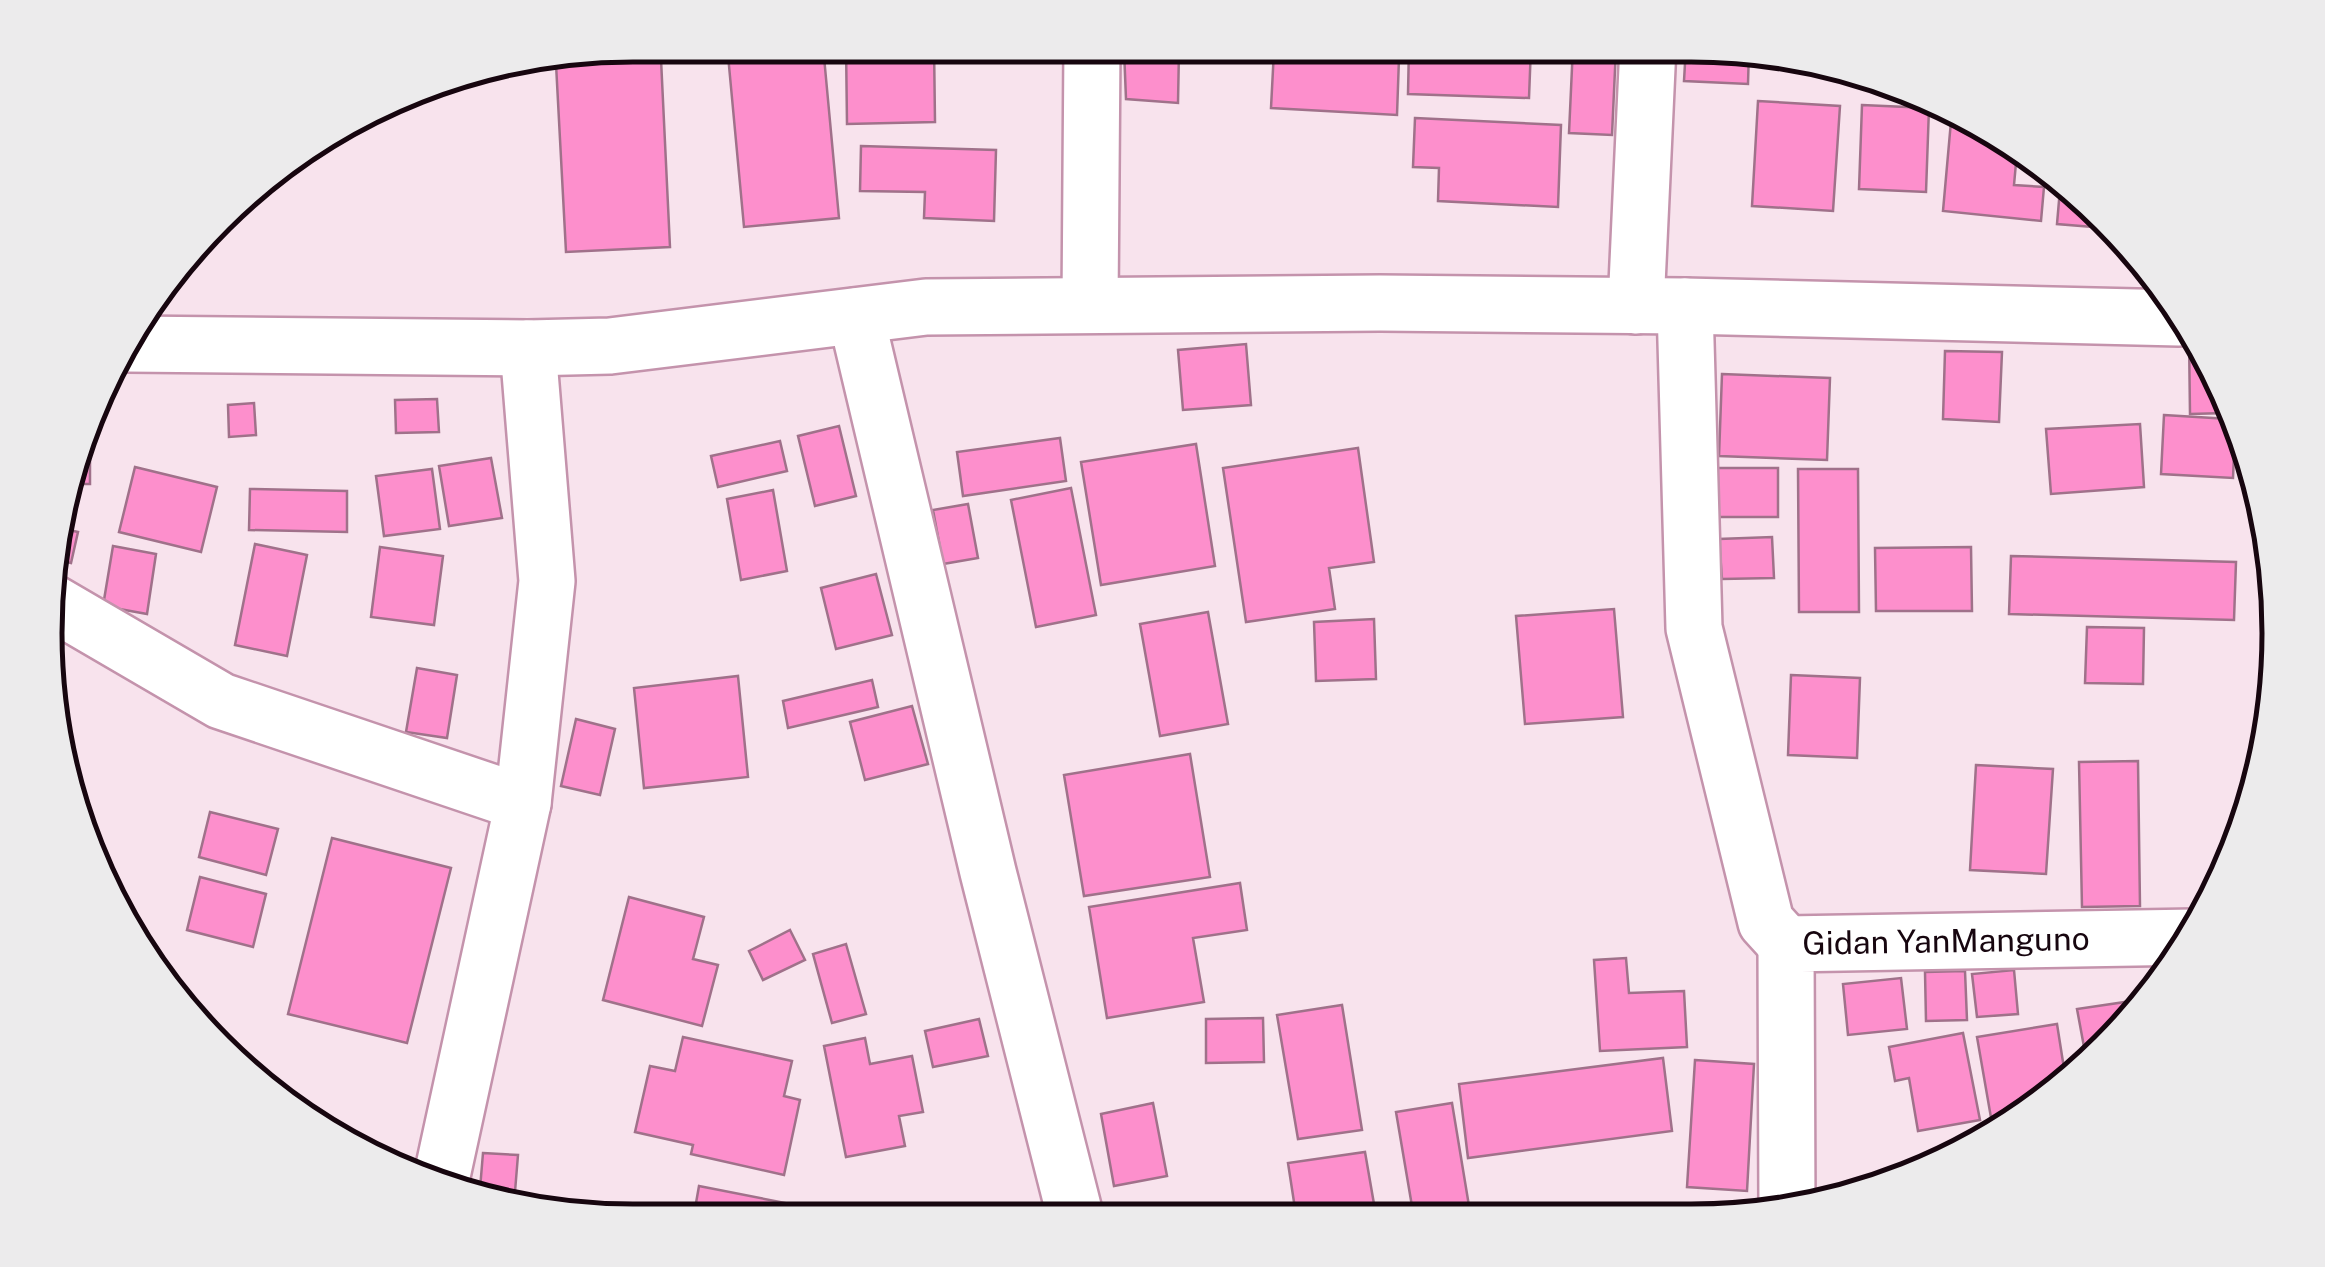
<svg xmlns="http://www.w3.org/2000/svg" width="2325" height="1267" font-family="'Public Sans',sans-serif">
<rect width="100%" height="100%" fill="#f8e3ed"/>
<!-- building -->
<g fill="#fd8fcc" stroke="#a0718a" stroke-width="2.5">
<polygon points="846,45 934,45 935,122 847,124"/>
<polygon points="823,46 839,218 744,227 728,55"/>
<polygon points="1409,46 1531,46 1529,98 1408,94"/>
<polygon points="1573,46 1616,48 1612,135 1569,133"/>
<polygon points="1686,46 1729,46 1749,50 1748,84 1684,81"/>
<polygon points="1124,49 1179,50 1178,103 1126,99"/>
<polygon points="1274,50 1399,58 1397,115 1271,108"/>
<polygon points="1763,52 1844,65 1869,75 1762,66"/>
<polygon points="661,59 670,247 566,252 556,64"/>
<polygon points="1758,101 1840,106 1833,211 1752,206"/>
<polygon points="1862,105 1929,108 1926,192 1859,189"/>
<polygon points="1952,110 1985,124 2017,152 2014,185 2044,187 2041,221 1943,211"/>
<polygon points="1415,118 1561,125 1558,207 1438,201 1439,168 1413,167"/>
<polygon points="861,146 996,150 994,221 924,218 925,192 860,191"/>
<polygon points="2060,189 2105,228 2057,224"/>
<polygon points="2189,337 2226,413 2190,414"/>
<polygon points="1246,344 1251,405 1183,410 1178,350"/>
<polygon points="1945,351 2002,352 1999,422 1943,419"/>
<polygon points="1722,374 1830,378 1827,460 1719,456"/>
<polygon points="437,399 439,432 396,433 395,400"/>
<polygon points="254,403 256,435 229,437 228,405"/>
<polygon points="2164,415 2229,419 2235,431 2233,478 2161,474"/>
<polygon points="2140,424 2144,487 2051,494 2046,429"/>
<polygon points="839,426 856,496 815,506 798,436"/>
<polygon points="90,427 90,484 65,484 65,482"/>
<polygon points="1060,438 1066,481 963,496 957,452"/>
<polygon points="780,441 787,471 718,487 711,456"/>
<polygon points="1196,444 1215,566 1101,585 1081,462"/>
<polygon points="1358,448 1374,562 1329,568 1335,609 1246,622 1223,468"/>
<polygon points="491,458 502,518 449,526 439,466"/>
<polygon points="135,467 217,487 201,552 119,532"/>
<rect x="1715" y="468" width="63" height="49"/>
<polygon points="432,469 440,529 384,536 376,476"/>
<polygon points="1798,469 1858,469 1859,612 1799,612"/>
<polygon points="1071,488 1096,615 1036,627 1011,500"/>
<polygon points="250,489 347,491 347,532 249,530"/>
<polygon points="773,490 787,571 741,580 727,499"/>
<polygon points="968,504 978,558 943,564 933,510"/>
<polygon points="60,528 78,532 71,563 57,560"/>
<polygon points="1772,537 1774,578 1722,579 1719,539"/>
<polygon points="255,544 307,555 287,656 235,645"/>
<polygon points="113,546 156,554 147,614 103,606"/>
<polygon points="380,547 443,556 434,625 371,617"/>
<polygon points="1971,547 1972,611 1876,611 1875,548"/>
<polygon points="2011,556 2236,562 2234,620 2009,614"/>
<polygon points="876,574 892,635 836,649 821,588"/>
<polygon points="1614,609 1623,717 1525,724 1516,616"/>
<polygon points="1208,612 1228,724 1160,736 1140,624"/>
<polygon points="1374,619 1376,679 1316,681 1314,622"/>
<polygon points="2087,627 2144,628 2143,684 2085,683"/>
<polygon points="417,668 457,675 447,738 406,732"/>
<polygon points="1791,675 1860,678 1857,758 1788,755"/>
<polygon points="738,676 748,777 644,788 634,688"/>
<polygon points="872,680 878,707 788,728 783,701"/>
<polygon points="912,706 928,764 865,780 850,722"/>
<polygon points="576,719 615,729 600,795 561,786"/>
<polygon points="1190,754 1210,877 1084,896 1064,775"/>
<polygon points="2138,761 2140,906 2082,907 2079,762"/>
<polygon points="1976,765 2053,769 2046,874 1970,870"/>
<polygon points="210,812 278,829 266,875 199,857"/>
<polygon points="332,838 451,868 407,1043 288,1014"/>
<polygon points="200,877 266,894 253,947 187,930"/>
<polygon points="1240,883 1247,930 1193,938 1204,1002 1107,1018 1089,907"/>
<polygon points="629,897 704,917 693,959 718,965 702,1026 603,1000"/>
<polygon points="790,930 805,960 763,980 749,951"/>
<polygon points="846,944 866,1014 832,1023 813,954"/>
<polygon points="1626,958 1629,993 1684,991 1687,1047 1600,1051 1594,960"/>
<polygon points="2014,970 2018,1014 1977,1017 1972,974"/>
<polygon points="1965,971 1967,1020 1926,1021 1925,972"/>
<polygon points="1901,978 1907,1029 1848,1035 1843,984"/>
<polygon points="2125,1002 2129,1026 2087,1063 2077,1009"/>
<polygon points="1342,1005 1362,1130 1298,1139 1277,1015"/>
<polygon points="1263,1018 1264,1062 1206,1063 1206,1019"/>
<polygon points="979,1019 988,1056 933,1067 925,1031"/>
<polygon points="2057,1024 2066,1081 2018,1123 1994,1135 1977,1037"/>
<polygon points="1963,1033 1980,1120 1918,1131 1909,1078 1895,1081 1889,1047"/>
<polygon points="683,1037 792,1061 784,1096 800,1100 784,1175 691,1154 693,1145 635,1132 650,1066 675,1071"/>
<polygon points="865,1038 870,1064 912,1056 923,1112 899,1116 905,1146 846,1157 824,1046"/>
<polygon points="1663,1058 1672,1131 1468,1158 1459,1084"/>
<polygon points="1695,1060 1754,1064 1747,1191 1687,1187"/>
<polygon points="1153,1103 1167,1176 1114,1186 1101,1114"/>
<polygon points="1452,1103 1471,1218 1414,1218 1396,1112"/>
<polygon points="1365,1152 1374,1204 1296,1215 1288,1163"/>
<polygon points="483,1153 518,1155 514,1204 479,1201"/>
<polygon points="699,1186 836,1213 834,1220 693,1220"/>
</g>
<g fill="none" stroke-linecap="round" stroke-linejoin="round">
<!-- minor casing -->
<g stroke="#c493ac" stroke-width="60">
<g id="minor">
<polyline points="1090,305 1092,46"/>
<polyline points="1636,306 1648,46"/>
<polyline points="1685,306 1694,628 1766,922 1786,944"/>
<polyline points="856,316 988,872 1076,1219"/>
<polyline points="127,344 528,348 610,346 926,307 1380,303 1685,306 2179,318"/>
<polyline points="53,603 221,701 523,803"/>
<polyline points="440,1185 523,803 547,581 528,348"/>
<path id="s1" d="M1787,1212L1786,944L2195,937"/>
</g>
</g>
<!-- minor -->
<use href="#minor" stroke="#fff" stroke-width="55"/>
</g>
<g text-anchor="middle" stroke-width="9" stroke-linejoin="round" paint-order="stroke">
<!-- street labels -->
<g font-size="32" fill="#17060f" stroke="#fff">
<text dy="11" stroke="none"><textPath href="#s1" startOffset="428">Gidan YanManguno</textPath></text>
</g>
</g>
<!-- crop -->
<path d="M0 0H2325V1267H0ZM633 62H1691A571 571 0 0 1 2262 633V633A571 571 0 0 1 1691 1204H633A571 571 0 0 1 62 633V633A571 571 0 0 1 633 62Z" fill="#ecebec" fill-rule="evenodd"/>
<path fill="none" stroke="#17060f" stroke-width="5" d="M633 62H1691A571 571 0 0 1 2262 633V633A571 571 0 0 1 1691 1204H633A571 571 0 0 1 62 633V633A571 571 0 0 1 633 62Z"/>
</svg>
